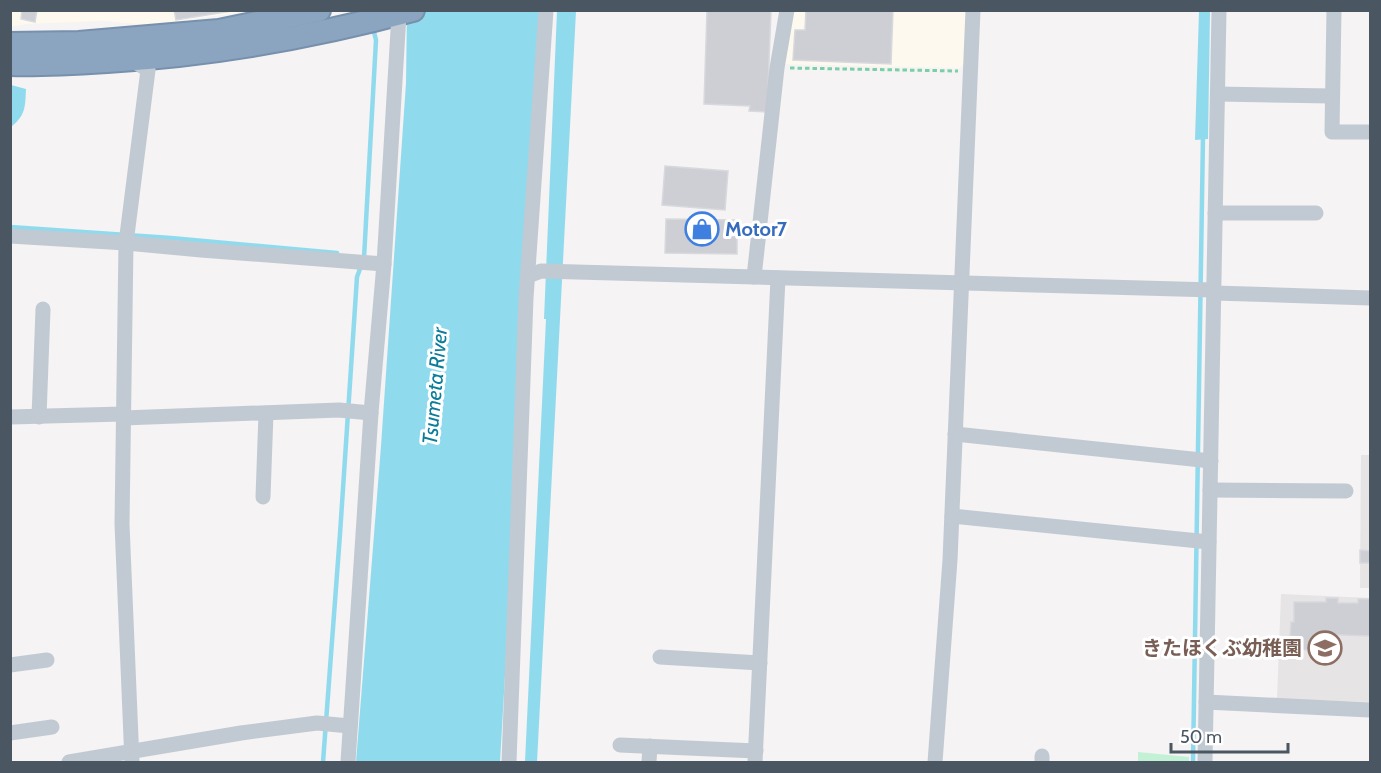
<svg xmlns="http://www.w3.org/2000/svg" width="1381" height="773" font-family="Cabin,'Noto Sans JP',sans-serif">
<rect width="100%" height="100%" fill="#f5f3f3"/>
<!-- commercial -->
<g fill="#fdf9ef">
<polygon points="11,11 252,11 148,25 103,21 26,24 11,27"/>
<polygon points="791,11 966,11 964,64 960,68 780,64"/>
</g>
<!-- education -->
<g fill="#e6e4e5">
<polygon points="1361,455 1370,455 1370,588 1360,588"/>
<polygon points="1281,594 1370,598 1370,702 1277,699"/>
</g>
<!-- green -->
<polygon fill="#c3f1d5" points="1138,752 1189,757 1189,762 1138,762"/>
<!-- water -->
<g fill="#90daee">
<polygon points="407,11 539,11 528,276 500,762 356,762 381,446 406,83"/>
<polygon points="557,11 576,11 537,762 525,762 546,319 544,319"/>
<polygon points="1199,11 1210,11 1208,139 1195,140"/>
<path d="M11,85L26,89C25,107 26,115 11,127Z"/>
</g>
<g fill="none" stroke-linecap="round" stroke-linejoin="round">
<!-- stream -->
<g stroke="#90daee" stroke-width="4.5">
<polyline points="10,227 171,238 337,253"/>
<polyline points="364,258 376,40 373,28"/>
<polyline points="323,762 340,534 357,277 361,266"/>
<polyline points="1193,762 1203,136"/>
</g>
</g>
<!-- building -->
<g fill="#cdcfd5" stroke="#d7d9de" stroke-width="1.5">
<polygon points="22,10 37,10 35,22 21,19"/>
<polygon points="174,10 238,10 176,20"/>
<polygon points="707,10 771,10 767,112 749,111 750,106 704,104"/>
<polygon points="806,10 893,10 891,64 793,60 795,30 805,30"/>
<polygon points="665,166 728,171 725,210 662,205"/>
<polygon points="666,219 737,220 737,254 665,253"/>
<polygon points="1360,550 1370,551 1370,563 1360,563"/>
<polygon points="1326,598 1338,598 1338,603 1358,603 1358,599 1370,599 1370,636 1315,634 1315,650 1297,650 1298,637 1290,636 1291,622 1294,622 1294,602 1326,602"/>
</g>
<g fill="none" stroke-linecap="round" stroke-linejoin="round">
<!-- highway casing -->
<g stroke="#7690ad" stroke-width="26">
<g id="highway">
<polyline points="10,44 79,43 219,31 319,10"/>
<path d="M10,64C43,65 75,63 107,61C210,55 313,37 413,10"/>
</g>
</g>
<!-- path -->
<polyline stroke="#7ad0a6" stroke-width="3" stroke-dasharray="4.5 3" stroke-linecap="butt" points="790,68 958,71"/>
<!-- minor -->
<g stroke="#c1cad2" stroke-width="15">
<polyline points="1334,10 1332,132 1370,132"/>
<polyline points="1218,94 1332,96"/>
<polyline points="1215,213 1316,213"/>
<polyline points="10,236 126,243 201,250 384,264"/>
<polyline points="528,276 541,271 1214,290"/>
<polyline points="754,277 777,68 787,10"/>
<polyline points="1214,293 1370,298"/>
<polyline points="10,417 123,414"/>
<polyline points="39,417 43,309"/>
<polyline points="123,418 339,410 371,413"/>
<polyline points="955,434 1211,461"/>
<polyline points="1210,490 1346,491"/>
<polyline points="263,497 266,413"/>
<polyline points="952,516 1209,542"/>
<polyline points="660,657 760,663"/>
<polyline points="10,665 47,660"/>
<polyline points="1206,702 1370,710"/>
<polyline points="10,733 52,727"/>
<polyline points="620,745 756,751"/>
<polyline points="69,762 241,733 317,723 350,726"/>
<polyline points="132,762 122,524 126,243 148,70 132,60"/>
<polyline points="348,762 371,413 384,264 399,14"/>
<polyline points="509,762 526,298 546,10"/>
<polyline points="649,762 650,746"/>
<polyline points="755,762 778,278"/>
<polyline points="935,762 950,560 973,10"/>
<polyline points="1042,762 1042,756"/>
<polyline points="1205,762 1219,10"/>
</g>
<!-- highway -->
<use href="#highway" stroke="#8ba5c1" stroke-width="22"/>
</g>
<!-- icons -->
<defs>
<g id="shop-ring" transform="scale(1.725)"><circle r="9.5" fill="#fff" stroke="#3f7fe0" stroke-width="1.5"/><path d="M-5-2.5h2.3a2.7 3.5 0 0 1 5.4 0H5L5.5 6h-11ZM-1.5-2.5h3a1.5 2.3 0 0 0-3 0Z" fill="#3f7fe0"/></g>
<g id="school-ring" transform="scale(1.725)"><circle r="9.5" fill="#fff" stroke="#8d6e63" stroke-width="1.5"/><path d="M0-5L7-2L0 1L-7-2ZM-4 1L0 2.5L4 1V4Q0 6-4 4Z" fill="#8d6e63"/></g>
</defs>
<g fill-rule="evenodd">
<use href="#shop-ring" x="702" y="229"/>
<use href="#school-ring" x="1325" y="648"/>
</g>
<g text-anchor="middle" stroke-width="6" stroke-linejoin="round" paint-order="stroke">
<!-- shop labels -->
<g font-size="20" font-weight="bold" fill="#366cbe" stroke="#fff" text-anchor="start">
<text x="725" y="236">Motor7</text>
</g>
<!-- education labels -->
<g font-size="20" font-weight="bold" fill="#785e54" stroke="#fff" text-anchor="end">
<text x="1302" y="655">きたほくぶ幼稚園</text>
</g>
<!-- water labels -->
<g font-size="21" font-style="italic" fill="#0c7c9b" stroke="#fff">
<text transform="translate(435 386) rotate(-85)" y="7">Tsumeta River</text>
</g>
</g>
<!-- border -->
<rect width="1381" height="773" fill="none" stroke="#4a5661" stroke-width="24"/>
<!-- scale -->
<path d="M1171 743v9h117v-9" fill="none" stroke="#4a5661" stroke-width="3"/>
<text x="1180" y="743" font-size="18" fill="#4a5661" stroke="#ffffff" stroke-width="4.5" paint-order="stroke">50 m</text>
</svg>
